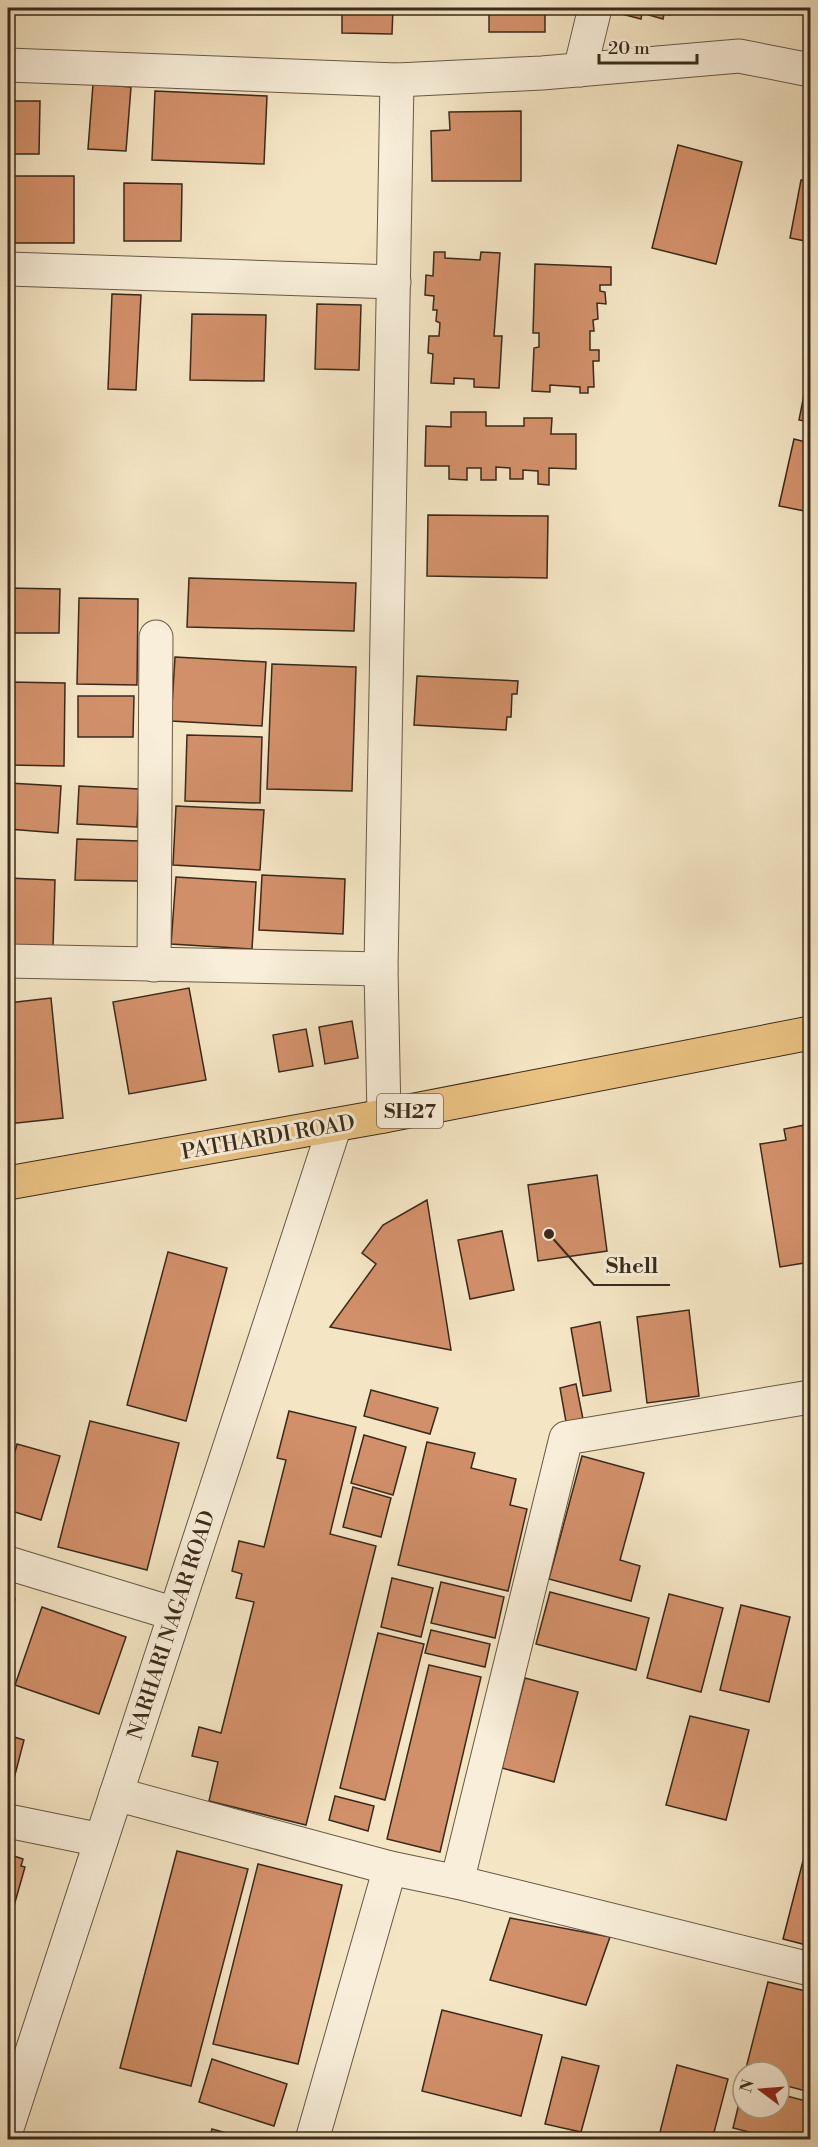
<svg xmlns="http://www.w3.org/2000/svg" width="818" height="2147" font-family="'Libre Bodoni',serif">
<rect width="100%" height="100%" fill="#f4e5c4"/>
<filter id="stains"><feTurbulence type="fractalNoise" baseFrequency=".00333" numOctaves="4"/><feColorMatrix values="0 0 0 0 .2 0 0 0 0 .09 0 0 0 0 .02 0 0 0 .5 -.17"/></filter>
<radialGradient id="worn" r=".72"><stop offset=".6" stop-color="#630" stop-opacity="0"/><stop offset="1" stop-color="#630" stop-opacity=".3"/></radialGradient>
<!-- building -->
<g fill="#d2906a" stroke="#392a1b" stroke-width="1.5">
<polygon points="342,8 393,8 392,34 342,33"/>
<rect x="489" y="8" width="56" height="24"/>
<polygon points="620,8 672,8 670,15 664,14 663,19 642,13 641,19 618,13"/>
<polygon points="673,8 696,8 694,13"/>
<polygon points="93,84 131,87 126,151 88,149"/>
<polygon points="155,91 267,96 264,164 152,160"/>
<polygon points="8,101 40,101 39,154 8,154"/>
<polygon points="521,111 521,181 432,181 431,131 450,130 449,112"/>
<polygon points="678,145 742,162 716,264 652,248"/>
<rect x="8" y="176" width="66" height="67"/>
<polygon points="801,180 810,181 810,242 790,238"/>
<polygon points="124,183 182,184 181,241 124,241"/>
<polygon points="434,252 445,252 445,258 480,260 481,252 500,253 494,336 502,336 499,388 474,387 474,379 454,378 454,384 431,383 433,354 428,353 429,336 439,336 440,323 436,321 437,310 433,310 434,296 425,295 426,275 433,276"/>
<polygon points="535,264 611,267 611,285 600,285 600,291 605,292 606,304 597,303 598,319 593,320 594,331 590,331 590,350 599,350 599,361 593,361 594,387 588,387 588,393 580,393 580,387 550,385 550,392 532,391 534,348 539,347 539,333 533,333"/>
<polygon points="112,294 141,295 136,390 108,389"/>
<polygon points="317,304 361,305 359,370 315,369"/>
<polygon points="192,314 266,315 264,381 190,380"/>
<polygon points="810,365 810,422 799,420"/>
<polygon points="451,412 486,412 486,426 524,426 524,418 552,418 551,434 576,434 576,469 549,468 549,485 538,484 538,471 523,470 523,479 510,479 510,468 496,467 496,480 481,480 481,468 467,468 467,480 449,479 449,466 425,466 426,426 451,427"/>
<polygon points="794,439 810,443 810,512 779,506"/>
<polygon points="428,515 548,516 547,578 427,576"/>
<polygon points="189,578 356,583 354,631 187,627"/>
<polygon points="8,588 60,589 59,633 8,633"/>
<polygon points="79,598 138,599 137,685 77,684"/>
<polygon points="175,657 266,662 262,726 171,721"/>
<polygon points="272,664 356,667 352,791 267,789"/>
<polygon points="417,676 518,681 517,694 512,694 511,717 507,717 506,730 414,725"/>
<polygon points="9,682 65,683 64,766 8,765"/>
<polygon points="78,696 134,696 133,737 78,737"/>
<polygon points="187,735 262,737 260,803 185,801"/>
<polygon points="8,783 61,786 58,833 8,829"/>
<polygon points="79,786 139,789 137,827 77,824"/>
<polygon points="176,806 264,810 260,870 173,865"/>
<polygon points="77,839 139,841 138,881 75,880"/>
<polygon points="262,875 345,879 343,934 259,930"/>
<polygon points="176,877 256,882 252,949 171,944"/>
<polygon points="8,878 55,880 53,947 8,945"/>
<polygon points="189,988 206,1080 129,1094 113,1002"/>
<polygon points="51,998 63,1118 8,1124 8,1003"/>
<polygon points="352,1021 358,1058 325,1064 319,1027"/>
<polygon points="306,1029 313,1066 279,1072 273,1035"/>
<polygon points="810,1124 810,1262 780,1267 760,1144 786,1140 784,1129"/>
<polygon points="597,1175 607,1251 538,1261 528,1185"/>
<polygon points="427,1200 451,1350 330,1327 376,1264 362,1253 383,1225"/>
<polygon points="502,1231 514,1290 470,1299 458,1240"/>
<polygon points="168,1252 227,1268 186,1421 127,1405"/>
<polygon points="689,1310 699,1396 647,1403 637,1317"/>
<polygon points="600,1322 611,1391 583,1396 571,1328"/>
<polygon points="576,1384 583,1419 566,1422 560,1388"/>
<polygon points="371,1390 438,1408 430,1434 364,1416"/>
<polygon points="289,1411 356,1427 330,1534 376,1546 306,1825 209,1801 218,1762 192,1756 199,1727 221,1733 254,1602 236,1598 242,1574 232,1571 239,1541 264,1547 286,1460 277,1458"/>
<polygon points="90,1421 179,1443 147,1570 58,1547"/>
<polygon points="364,1435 406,1447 393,1495 351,1483"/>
<polygon points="427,1442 475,1453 471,1468 516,1479 510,1505 527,1509 508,1591 398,1565"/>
<polygon points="17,1444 60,1456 41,1520 8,1510 8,1478"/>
<polygon points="582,1456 644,1473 620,1560 640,1566 631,1601 549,1579"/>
<polygon points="353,1487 391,1498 381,1537 343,1527"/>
<polygon points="392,1578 433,1588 421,1637 381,1627"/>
<polygon points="441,1582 504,1597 495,1638 431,1623"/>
<polygon points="550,1592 649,1618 636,1670 536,1644"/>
<polygon points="669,1594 723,1608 701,1692 647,1678"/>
<polygon points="8,1597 15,1599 8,1622"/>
<polygon points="741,1605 790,1617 769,1702 720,1690"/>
<polygon points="42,1607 126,1637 99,1714 15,1685"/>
<polygon points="431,1630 490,1644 485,1667 425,1653"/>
<polygon points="378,1633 424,1644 385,1800 340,1788"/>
<polygon points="429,1665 481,1677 440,1852 387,1839"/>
<polygon points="525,1678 578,1692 554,1782 502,1768"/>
<polygon points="690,1716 749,1730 726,1820 666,1805"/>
<polygon points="8,1735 24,1740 10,1794 8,1793"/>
<polygon points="335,1796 374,1806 368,1831 329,1820"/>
<polygon points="177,1851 248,1869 191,2086 120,2068"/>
<polygon points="805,1853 810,1855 810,1946 783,1939"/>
<polygon points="8,1854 23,1859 21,1866 25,1867 8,1927"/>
<polygon points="258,1864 342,1885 298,2064 213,2044"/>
<polygon points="510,1918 610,1937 586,2005 490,1980"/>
<polygon points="768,1982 810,1992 810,2092 779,2084 779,2072 745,2072"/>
<polygon points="442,2010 542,2035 521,2116 422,2091"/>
<polygon points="562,2057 599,2066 581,2132 545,2124"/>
<polygon points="212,2059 287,2084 274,2126 199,2102"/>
<polygon points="677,2065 728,2079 712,2140 658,2140"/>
<polygon points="743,2087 743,2108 779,2108 779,2094 810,2102 810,2140 781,2140 733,2128"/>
<polygon points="212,2129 252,2140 209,2140"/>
</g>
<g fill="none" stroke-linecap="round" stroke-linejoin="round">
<!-- minor casing -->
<g stroke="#685945" stroke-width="35">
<g id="minor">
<polyline points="8,65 397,80 542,73 739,56 810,70"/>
<polyline points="580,70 595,8"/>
<polyline points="8,269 394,282"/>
<polyline points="8,961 381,969"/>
<polyline points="154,965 156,637"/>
<polyline points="384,1116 381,969 397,80"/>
<polyline points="8,1563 175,1614"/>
<polyline points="116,1794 390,1868 457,1882 810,1969"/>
<polyline points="8,1821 101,1840"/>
<polyline points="457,1882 566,1438 810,1397"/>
<polyline points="8,2125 335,1125"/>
<polyline points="312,2140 390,1868"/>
</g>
</g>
<!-- major casing -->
<g stroke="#392a1b" stroke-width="35">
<polyline id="major" points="8,1183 384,1116 810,1033"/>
</g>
<!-- minor -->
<use href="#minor" stroke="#f8eed9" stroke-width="33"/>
<!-- major -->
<use href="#major" stroke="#eac282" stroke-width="33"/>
</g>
<g text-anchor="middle" stroke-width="6" stroke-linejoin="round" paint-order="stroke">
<!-- shield labels -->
<rect fill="#f8eed9" stroke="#726554" stroke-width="1.5" x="377" y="1094" width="66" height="34" rx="4.5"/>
<g font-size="20" font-weight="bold" fill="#392a1b">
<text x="410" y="1118">SH27</text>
</g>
<!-- street labels -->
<g font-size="21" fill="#392a1b" stroke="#f8eed9">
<text transform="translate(268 1137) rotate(-10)" y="7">PATHARDI ROAD</text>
<text transform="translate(171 1625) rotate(-72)" y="7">NARHARI NAGAR ROAD</text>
</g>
</g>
<!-- callouts -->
<path fill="none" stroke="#392a1b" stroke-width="2" d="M549 1234L594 1285H670"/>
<circle fill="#392a1b" stroke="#f8eed9" stroke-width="2" cx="549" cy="1234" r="6"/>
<g font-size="22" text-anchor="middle" font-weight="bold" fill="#392a1b" stroke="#f8eed9" stroke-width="6" stroke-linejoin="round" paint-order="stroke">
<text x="632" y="1273">Shell</text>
</g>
<!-- margin -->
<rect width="818" height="2147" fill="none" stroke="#f4e5c4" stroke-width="30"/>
<rect x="9" y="9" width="800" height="2129" fill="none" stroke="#392a1b" stroke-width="3"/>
<rect x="15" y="15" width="788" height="2117" fill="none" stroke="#392a1b" stroke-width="1.5"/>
<!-- north arrow -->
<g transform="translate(761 2090) rotate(286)"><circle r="28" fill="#f8eed9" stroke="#aca08d" stroke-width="1.5"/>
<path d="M0-4.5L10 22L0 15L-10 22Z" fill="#8f2418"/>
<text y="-9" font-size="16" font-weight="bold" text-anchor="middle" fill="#392a1b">N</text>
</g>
<!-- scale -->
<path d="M599 54v9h98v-9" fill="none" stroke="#392a1b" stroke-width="3"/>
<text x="608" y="54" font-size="18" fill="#392a1b" stroke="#f8eed9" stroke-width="4.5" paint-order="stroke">20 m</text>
<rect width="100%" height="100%" filter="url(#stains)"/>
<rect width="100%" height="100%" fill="url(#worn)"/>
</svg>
